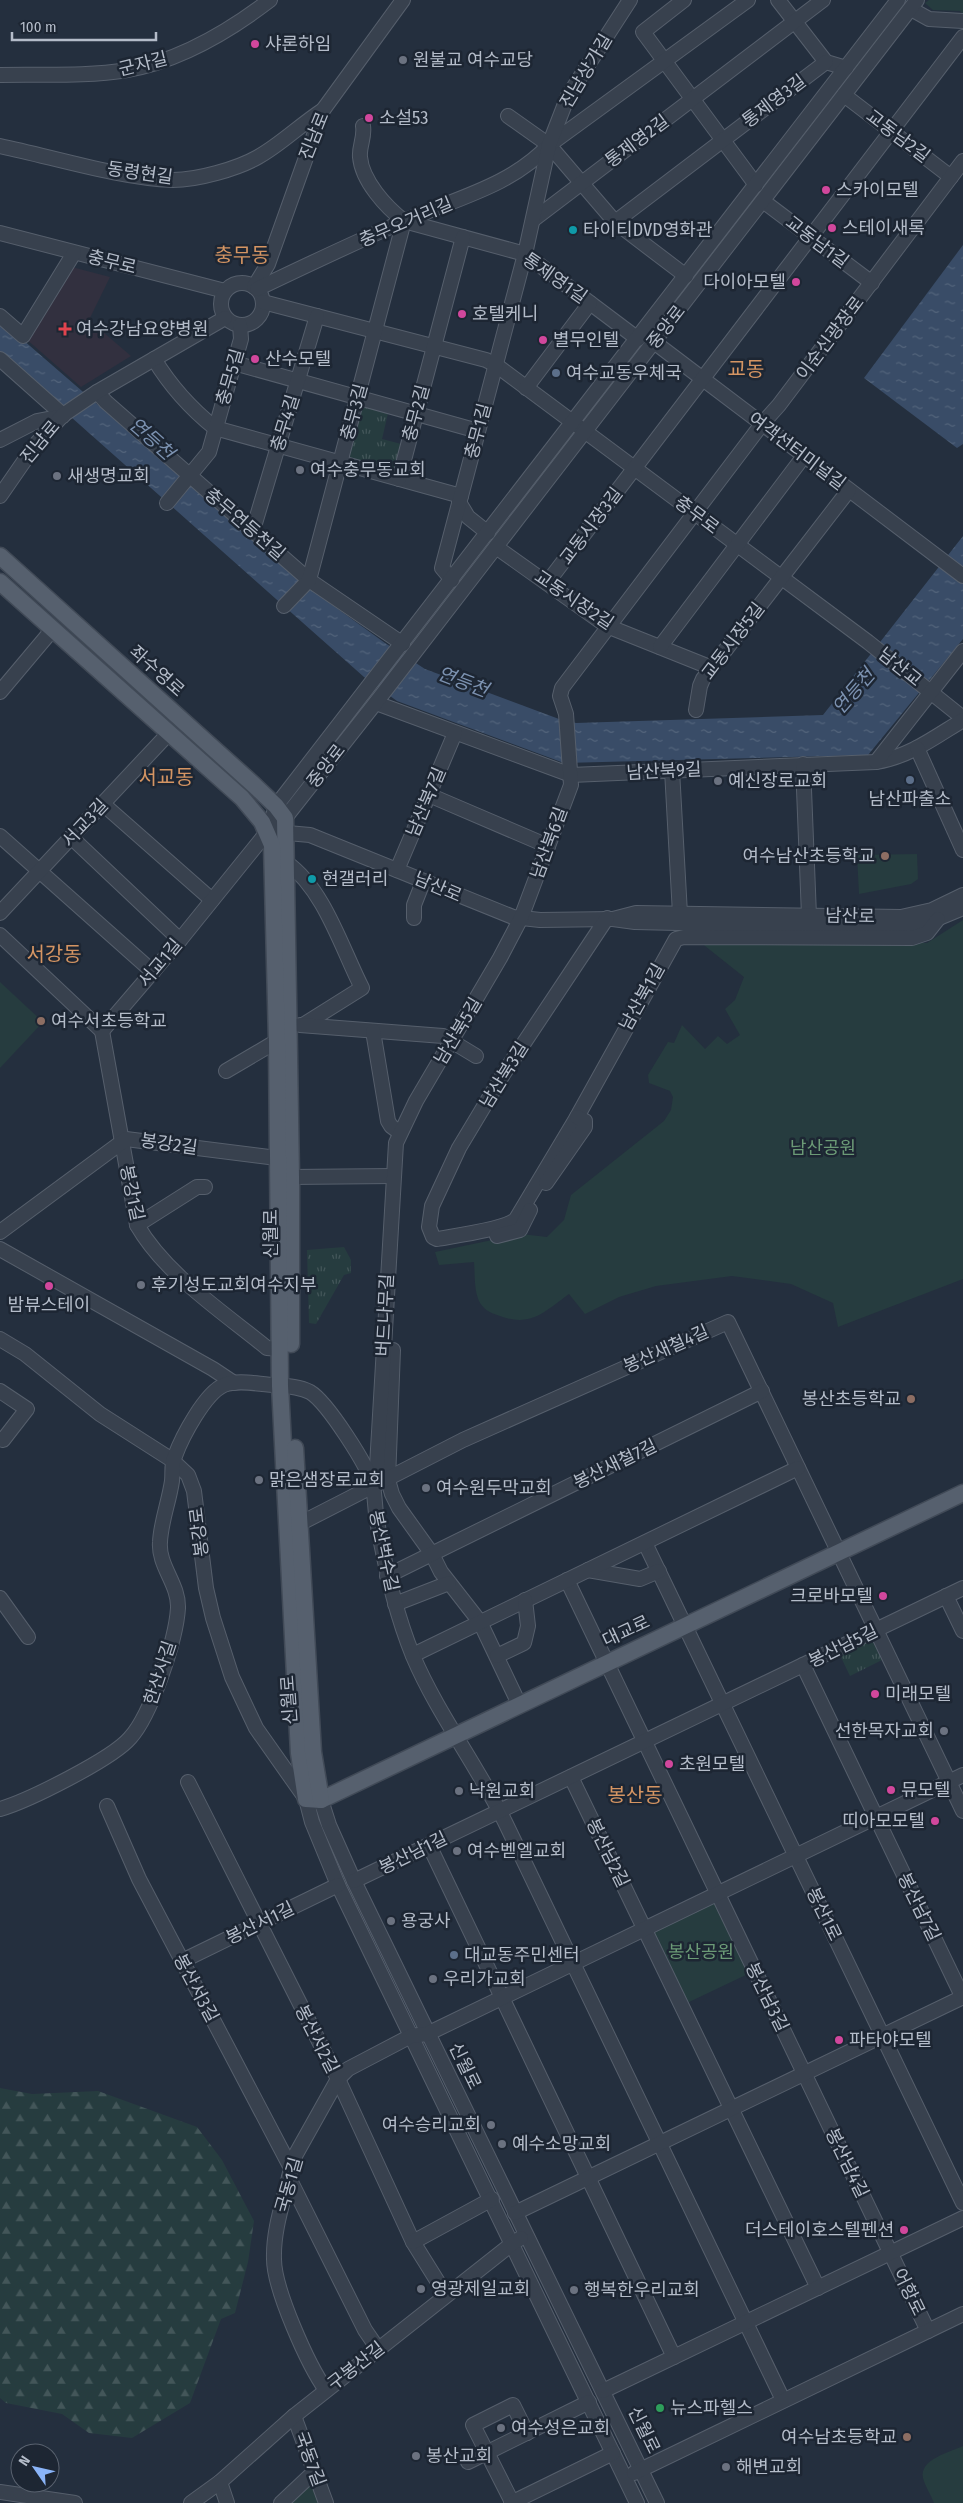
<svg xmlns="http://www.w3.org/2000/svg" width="963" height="2503" font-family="'Fira Sans Condensed','Noto Sans KR',sans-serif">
<defs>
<pattern id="grass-tufts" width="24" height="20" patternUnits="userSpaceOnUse" patternTransform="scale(1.25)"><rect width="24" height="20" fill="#263c3f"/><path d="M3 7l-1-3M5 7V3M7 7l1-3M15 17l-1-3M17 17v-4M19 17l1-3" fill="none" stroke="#435659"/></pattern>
<pattern id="forest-firs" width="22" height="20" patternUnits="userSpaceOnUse" patternTransform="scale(1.25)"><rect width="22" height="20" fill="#263c3f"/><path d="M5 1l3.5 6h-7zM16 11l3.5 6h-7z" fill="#435659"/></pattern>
<pattern id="water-ripples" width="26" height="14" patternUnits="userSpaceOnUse" patternTransform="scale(1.25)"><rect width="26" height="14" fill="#394c67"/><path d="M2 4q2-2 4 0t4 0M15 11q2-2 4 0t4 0" fill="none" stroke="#53647b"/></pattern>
</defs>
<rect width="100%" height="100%" fill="#242f3e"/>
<!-- medical -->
<polygon fill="#32303f" points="68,266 110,277 89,320 131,356 81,387 25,338"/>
<!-- grass -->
<g fill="url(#grass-tufts)">
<polygon points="362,402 389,409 382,439 405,445 397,475 346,462"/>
<polygon points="344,1247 351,1260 351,1273 344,1275 316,1324 309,1323 307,1250"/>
<polygon points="863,1641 874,1643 882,1660 850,1676 839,1653"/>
</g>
<!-- forest -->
<polygon fill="url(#forest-firs)" points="0,2088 32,2094 98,2091 197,2127 222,2160 254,2221 248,2262 235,2313 221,2319 190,2403 132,2438 89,2433 62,2414 6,2403 0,2398"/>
<!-- park -->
<g fill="#263c3f">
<polygon points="929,0 963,0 963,14 960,11 933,10 925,3"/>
<polygon points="917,854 918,879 911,884 859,894 857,855"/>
<path d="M963,920V1279L838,1327L833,1303L791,1284L732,1276L656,1286L619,1297L585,1314L569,1294C543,1313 530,1328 497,1315C490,1313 482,1308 479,1301C474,1290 475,1274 474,1262L439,1265L435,1252L521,1234L547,1237L564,1220L571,1195L664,1121L671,1110L673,1097L670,1091L649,1083L648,1075L668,1042L674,1043L682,1025L705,1049L718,1036L727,1044L740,1035L725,1009L735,1000L744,977L700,942L927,943Z"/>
<polygon points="0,982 43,1022 0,1068"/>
<polygon points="711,1902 717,1904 750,1973 687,2003 652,1930"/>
<path d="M963,2446V2503H934C931,2495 925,2486 923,2478C919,2459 951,2452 963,2446Z"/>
<polygon points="312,2480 320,2503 287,2503"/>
</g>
<!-- water -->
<g fill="url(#water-ripples)">
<polygon points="963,245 963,444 957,448 864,378"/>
<polygon points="0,320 313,591 385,643 425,669 559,719 576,723 823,715 963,536 963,639 868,755 564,763 397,701 364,677 0,354"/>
</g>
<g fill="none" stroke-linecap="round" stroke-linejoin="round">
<!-- minor casing -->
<g stroke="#565f6c" stroke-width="16">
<g id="minor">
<polyline points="684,0 643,32 756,185"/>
<polyline points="778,0 826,62 846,68"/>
<polyline points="911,9 929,19 963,21"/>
<path d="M0,75C41,74 86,77 127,70C179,61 228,32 270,0"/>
<polyline points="844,95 951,177"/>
<polyline points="508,116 549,145 615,222 686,276"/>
<path d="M363,126C365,137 359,146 360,157C362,181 386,207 404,221L525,254L638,339"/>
<path d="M0,146C53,157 119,178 173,180C197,180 237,169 258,157C280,145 300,125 323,110"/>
<polyline points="763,201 872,283"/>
<polyline points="533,220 823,0"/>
<polyline points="615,222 826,62"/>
<polyline points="0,233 225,291"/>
<circle cx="242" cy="304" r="21"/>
<polyline points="254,287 268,264 323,110 403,0"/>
<path d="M257,289C305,266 353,243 402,222C453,199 510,187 549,145L748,0"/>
<polyline points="263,302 486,360 496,365 868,642 963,718"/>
<polyline points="0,316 23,336 74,253"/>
<polyline points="654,342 963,576"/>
<polyline points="0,359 63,415"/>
<path d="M154,359C171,387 190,408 215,428L461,496"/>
<polyline points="234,363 478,431"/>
<polyline points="526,388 590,303"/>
<polyline points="97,392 106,402 309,580 403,644"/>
<polyline points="0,440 37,421 63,416"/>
<polyline points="399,479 463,237"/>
<polyline points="0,496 36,444 63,415 97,392 225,318"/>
<polyline points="459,502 468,517 488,533"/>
<polyline points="167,503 209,452 241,339 240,325"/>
<polyline points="253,530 317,316"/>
<polyline points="496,547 607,626 712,668"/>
<polyline points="452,580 442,568 525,254 549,145 568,96 630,0"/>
<polyline points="547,583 963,37"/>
<polyline points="284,606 309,580 404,221"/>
<polyline points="660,647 804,456"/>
<polyline points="0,692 53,629"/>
<path d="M376,703L571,775L876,762C909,757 935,737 963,720"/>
<polyline points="696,710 700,686 703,679 849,490"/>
<polyline points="917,748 963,850"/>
<polyline points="876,762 963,651"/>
<polyline points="803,764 809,916"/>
<polyline points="672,770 680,914"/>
<polyline points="429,795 548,846"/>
<polyline points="103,804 212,900"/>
<polyline points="273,816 276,806 898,0"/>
<polyline points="276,832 310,835 513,917 540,920 613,919"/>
<polyline points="0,836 153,972"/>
<polyline points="71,837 180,940"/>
<path d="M287,863C324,889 342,949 362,988L303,1025"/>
<polyline points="397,870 455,733"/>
<polyline points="963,895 932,910 901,917 636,913 613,919 635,922 903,928 922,925 963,908"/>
<polyline points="0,913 169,733"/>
<polyline points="414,918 414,905 423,882"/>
<path d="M607,918L504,1073L459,1148L432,1206L429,1227L433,1237L437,1239C453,1236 507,1229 516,1219L577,1117L676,939L684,937L912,938L927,933L938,919"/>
<polyline points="0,935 102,1031"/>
<polyline points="300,1025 443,1036 476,1056"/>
<polyline points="102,1031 180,940 268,831 285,818 381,696 917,0"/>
<path d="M102,1031L137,1225C165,1274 223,1312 267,1348L280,1349"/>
<polyline points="373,1031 388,1121 391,1126 399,1132"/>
<polyline points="226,1071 277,1041"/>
<polyline points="291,1177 393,1176"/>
<polyline points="546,1183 585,1127 585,1121 577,1117"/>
<polyline points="137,1225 197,1187 205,1187"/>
<polyline points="0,1232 126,1139 277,1158"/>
<polyline points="497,1236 520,1230 530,1210"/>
<polyline points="0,1249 213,1369 234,1383"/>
<polyline points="0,1339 25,1354 100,1414 172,1460 188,1475 194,1491 206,1588 213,1618 232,1677 256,1728 306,1799 312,1822 338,1885 637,2503"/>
<polyline points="383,1350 393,1350 388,1480 392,1494 399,1508 432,1554 441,1572 480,1622 519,1704"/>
<polyline points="0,1391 27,1409 3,1440 0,1439"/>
<polyline points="374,1486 377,1466 396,1143 416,1101 500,958 521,918 571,785 566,714 560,696 562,688 762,424 779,405 963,161"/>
<polyline points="299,1524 463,1440 728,1322 963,1811"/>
<polyline points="645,1543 963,2203"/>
<polyline points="588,1570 640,1579 659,1571"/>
<polyline points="387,1576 762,1391"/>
<polyline points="567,1580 928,2331"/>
<polyline points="946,1596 963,1631"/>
<polyline points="0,1598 28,1637"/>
<polyline points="395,1604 449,1583"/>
<polyline points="413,1655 798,1468"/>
<polyline points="497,1656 524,1643 528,1626 525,1600"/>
<polyline points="803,1665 963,1998"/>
<polyline points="571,1777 818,2288"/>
<polyline points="188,1782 338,2079 413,2242 446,2295"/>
<polyline points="321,1800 329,1825 354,1881 657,2503"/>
<polyline points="107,1806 139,1879 291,2168"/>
<path d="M0,1809C28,1801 112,1759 130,1738C151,1715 176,1640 178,1608C179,1584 158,1566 160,1542C161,1521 169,1502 172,1481C173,1473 171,1464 175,1456C182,1437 205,1393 224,1385C239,1379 261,1385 276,1385C288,1386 300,1387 310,1392C327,1402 369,1467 373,1486C375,1497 375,1509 377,1521C385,1567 395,1612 413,1656C438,1715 478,1766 506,1824C598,2016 690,2208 783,2400"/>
<polyline points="429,1845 674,2357"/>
<polyline points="354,1881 963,1588"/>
<polyline points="182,1961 338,1885"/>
<polyline points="289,2178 365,2330 378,2349"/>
<polyline points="515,2213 963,1997"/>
<polyline points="413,2242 492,2199"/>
<path d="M326,2390C308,2365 274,2289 274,2259C273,2228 285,2197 291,2168L296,2154L338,2079L348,2069L411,2036L427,2034L963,1775"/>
<polyline points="603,2391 963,2218"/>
<polyline points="294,2416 326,2503"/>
<polyline points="468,2462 589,2402"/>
<polyline points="634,2473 963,2314"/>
<polyline points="220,2482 227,2503"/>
<polyline points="0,2492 75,2503"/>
<polyline points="512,2502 473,2425 513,2405 527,2433"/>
<polyline points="191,2503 220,2482 294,2416 513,2243 521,2238"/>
<polyline points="281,2503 315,2471"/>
<polyline points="511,2503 613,2453"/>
</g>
</g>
<!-- major casing -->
<g stroke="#414a57" stroke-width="19">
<g id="major">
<polyline points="0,556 254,785 276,806 285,818 291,1177 291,1344"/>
<polyline points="0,582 242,798 262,822 272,845 277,1041 280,1386 299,1753 306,1799 321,1800 963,1493"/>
<polyline points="295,1448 313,1752 321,1800"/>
</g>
</g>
<!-- minor -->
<use href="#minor" stroke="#38414e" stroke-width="14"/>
<!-- major -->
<use href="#major" stroke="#56606e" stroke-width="16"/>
</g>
<!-- markers -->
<g fill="#d1479c" stroke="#1d2633" stroke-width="2">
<circle cx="255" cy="44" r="5"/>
<circle cx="369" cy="118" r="5"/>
<circle cx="826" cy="190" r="5"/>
<circle cx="832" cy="228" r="5"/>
<circle cx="796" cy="282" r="5"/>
<circle cx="462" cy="314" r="5"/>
<circle cx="543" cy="340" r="5"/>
<circle cx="255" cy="359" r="5"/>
<circle cx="49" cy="1286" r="5"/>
<circle cx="883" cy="1596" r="5"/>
<circle cx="875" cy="1694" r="5"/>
<circle cx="669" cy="1764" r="5"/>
<circle cx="891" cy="1790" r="5"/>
<circle cx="935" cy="1821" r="5"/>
<circle cx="839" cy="2040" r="5"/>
<circle cx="904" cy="2230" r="5"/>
</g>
<g fill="#6b7280" stroke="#1d2633" stroke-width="2">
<circle cx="403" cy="60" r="5"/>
<circle cx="300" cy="470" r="5"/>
<circle cx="57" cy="476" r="5"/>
<circle cx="718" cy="781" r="5"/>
<circle cx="141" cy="1285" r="5"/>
<circle cx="259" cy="1480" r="5"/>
<circle cx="426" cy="1488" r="5"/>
<circle cx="944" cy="1731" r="5"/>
<circle cx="459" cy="1791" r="5"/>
<circle cx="457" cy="1851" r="5"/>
<circle cx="391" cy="1921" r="5"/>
<circle cx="433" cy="1979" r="5"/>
<circle cx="491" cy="2125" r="5"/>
<circle cx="502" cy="2144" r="5"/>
<circle cx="421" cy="2289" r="5"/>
<circle cx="574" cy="2290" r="5"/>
<circle cx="501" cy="2428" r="5"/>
<circle cx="416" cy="2456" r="5"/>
<circle cx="726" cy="2467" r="5"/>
</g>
<g fill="#0f9aa8" stroke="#1d2633" stroke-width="2">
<circle cx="573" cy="230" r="5"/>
<circle cx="312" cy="879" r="5"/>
</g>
<path fill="#e0444e" stroke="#1d2633" stroke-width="2" d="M62.5 321.5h5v5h5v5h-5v5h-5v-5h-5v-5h5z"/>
<g fill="#5c6f8a" stroke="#1d2633" stroke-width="2">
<circle cx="556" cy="373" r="5"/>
<circle cx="910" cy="780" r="5"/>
<circle cx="454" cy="1955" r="5"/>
</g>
<g fill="#8d6e63" stroke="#1d2633" stroke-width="2">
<circle cx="885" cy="856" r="5"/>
<circle cx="41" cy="1021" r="5"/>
<circle cx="911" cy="1399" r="5"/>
<circle cx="907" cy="2437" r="5"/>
</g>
<circle fill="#2e9e5b" stroke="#1d2633" stroke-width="2" cx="660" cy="2408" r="5"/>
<g text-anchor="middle" stroke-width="5" stroke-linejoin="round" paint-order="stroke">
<!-- poi labels -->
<g font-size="18" fill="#b4bcc9" stroke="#1d2633" text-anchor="start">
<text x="265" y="50">샤론하임</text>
<text x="413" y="66">원불교 여수교당</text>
<text x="379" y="124">소설53</text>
<text x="836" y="196">스카이모텔</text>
<text x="842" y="234">스테이새록</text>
<text x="583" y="236">타이티DVD영화관</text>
<text x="786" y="288" text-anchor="end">다이아모텔</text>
<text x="472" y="320">호텔케니</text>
<text x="76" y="335">여수강남요양병원</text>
<text x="553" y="346">별무인텔</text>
<text x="265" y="365">산수모텔</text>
<text x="566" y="379">여수교동우체국</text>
<text x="310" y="476">여수충무동교회</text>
<text x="67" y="482">새생명교회</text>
<text x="728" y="787">예신장로교회</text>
<text x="910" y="805" text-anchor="middle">남산파출소</text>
<text x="875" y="862" text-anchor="end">여수남산초등학교</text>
<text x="322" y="885">현갤러리</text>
<text x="51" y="1027">여수서초등학교</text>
<text x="151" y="1291">후기성도교회여수지부</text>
<text x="49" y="1311" text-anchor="middle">밤뷰스테이</text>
<text x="901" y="1405" text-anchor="end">봉산초등학교</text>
<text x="269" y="1486">맑은샘장로교회</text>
<text x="436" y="1494">여수원두막교회</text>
<text x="873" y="1602" text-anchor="end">크로바모텔</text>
<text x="885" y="1700">미래모텔</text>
<text x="934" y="1737" text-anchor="end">선한목자교회</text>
<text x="679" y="1770">초원모텔</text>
<text x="901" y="1796">뮤모텔</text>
<text x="469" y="1797">낙원교회</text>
<text x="925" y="1827" text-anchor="end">띠아모모텔</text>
<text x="467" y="1857">여수벧엘교회</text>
<text x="401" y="1927">용궁사</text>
<text x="464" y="1961">대교동주민센터</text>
<text x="443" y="1985">우리가교회</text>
<text x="849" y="2046">파타야모텔</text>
<text x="481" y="2131" text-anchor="end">여수승리교회</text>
<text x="512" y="2150">예수소망교회</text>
<text x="894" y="2236" text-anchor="end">더스테이호스텔펜션</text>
<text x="431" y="2295">영광제일교회</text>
<text x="584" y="2296">행복한우리교회</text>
<text x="670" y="2414">뉴스파헬스</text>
<text x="511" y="2434">여수성은교회</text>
<text x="897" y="2443" text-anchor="end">여수남초등학교</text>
<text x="426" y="2462">봉산교회</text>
<text x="736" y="2473">해변교회</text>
</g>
<!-- street labels -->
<g font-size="18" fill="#b4bcc9" stroke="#1d2633">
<text transform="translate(143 64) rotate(-14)" y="6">군자길</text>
<text transform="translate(586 71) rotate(-59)" y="6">진남상가길</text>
<text transform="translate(774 101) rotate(-37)" y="6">통제영3길</text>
<text transform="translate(314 136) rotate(-68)" y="6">진남로</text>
<text transform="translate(898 136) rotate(37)" y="6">교동남2길</text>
<text transform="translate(637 141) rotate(-37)" y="6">통제영2길</text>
<text transform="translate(140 173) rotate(8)" y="6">동령현길</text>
<text transform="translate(406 222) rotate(-23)" y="6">충무오거리길</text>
<text transform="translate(817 242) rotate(37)" y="6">교동남1길</text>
<text transform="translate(112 262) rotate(14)" y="6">충무로</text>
<text transform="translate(555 278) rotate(35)" y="6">통제영1길</text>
<text transform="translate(666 327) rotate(-52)" y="6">중앙로</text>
<text transform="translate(830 338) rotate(-53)" y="6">이순신광장로</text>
<text transform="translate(230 377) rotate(-74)" y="6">충무5길</text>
<text transform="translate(354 412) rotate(-75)" y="6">충무3길</text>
<text transform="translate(416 413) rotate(-75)" y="6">충무2길</text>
<text transform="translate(285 423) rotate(-73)" y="6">충무4길</text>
<text transform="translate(478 431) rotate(-75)" y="6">충무1길</text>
<text transform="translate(40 442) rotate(-50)" y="6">진남로</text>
<text transform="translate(797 451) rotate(37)" y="6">여객선터미널길</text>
<text transform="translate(697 515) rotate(37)" y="6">충무로</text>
<text transform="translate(245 524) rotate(41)" y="6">충무연등천길</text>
<text transform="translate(591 526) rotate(-53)" y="6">교동시장3길</text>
<text transform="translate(574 600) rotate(34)" y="6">교동시장2길</text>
<text transform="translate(733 641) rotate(-53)" y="6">교동시장5길</text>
<text transform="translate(900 667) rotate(39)" y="6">남산교</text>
<text transform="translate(157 671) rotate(42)" y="6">좌수영로</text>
<text transform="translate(326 766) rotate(-52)" y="6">중앙로</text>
<text transform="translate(664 771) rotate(-3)" y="6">남산북9길</text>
<text transform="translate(426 802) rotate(-67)" y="6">남산북7길</text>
<text transform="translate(85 823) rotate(-47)" y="6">서교3길</text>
<text transform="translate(549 843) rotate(-70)" y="6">남산북6길</text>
<text transform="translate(438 887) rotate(23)" y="6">남산로</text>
<text transform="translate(850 916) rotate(1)" y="6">남산로</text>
<text transform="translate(160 963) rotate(-50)" y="6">서교1길</text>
<text transform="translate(642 997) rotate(-61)" y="6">남산북1길</text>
<text transform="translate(458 1031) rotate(-59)" y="6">남산북5길</text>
<text transform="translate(504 1075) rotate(-58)" y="6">남산북3길</text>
<text transform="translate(169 1144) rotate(8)" y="6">봉강2길</text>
<text transform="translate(132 1193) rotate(78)" y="6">봉강1길</text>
<text transform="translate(271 1234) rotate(-90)" y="6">신월로</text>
<text transform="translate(385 1315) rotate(-87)" y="6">버드나무길</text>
<text transform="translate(666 1349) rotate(-24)" y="6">봉산새철4길</text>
<text transform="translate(615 1464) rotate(-26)" y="6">봉산새철7길</text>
<text transform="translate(199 1532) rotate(-97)" y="6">봉강로</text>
<text transform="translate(384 1551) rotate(78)" y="6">봉산벅수길</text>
<text transform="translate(626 1631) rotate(-25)" y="6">대교로</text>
<text transform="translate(843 1646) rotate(-26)" y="6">봉산남5길</text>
<text transform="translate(160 1673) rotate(-72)" y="6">한산사길</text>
<text transform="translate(289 1700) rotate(-94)" y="6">신월로</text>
<text transform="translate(413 1853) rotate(-26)" y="6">봉산남1길</text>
<text transform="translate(608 1853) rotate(64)" y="6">봉산남2길</text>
<text transform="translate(919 1907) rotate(64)" y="6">봉산남7길</text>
<text transform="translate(824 1914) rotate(64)" y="6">봉산1로</text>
<text transform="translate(260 1923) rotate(-26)" y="6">봉산서1길</text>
<text transform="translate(196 1988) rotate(62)" y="6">봉산서3길</text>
<text transform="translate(767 1997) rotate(64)" y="6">봉산남3길</text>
<text transform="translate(317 2039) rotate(63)" y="6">봉산서2길</text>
<text transform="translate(465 2066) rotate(64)" y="6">신월로</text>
<text transform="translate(847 2163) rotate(64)" y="6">봉산남4길</text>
<text transform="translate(289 2185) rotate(-74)" y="6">국동1길</text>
<text transform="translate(909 2292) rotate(64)" y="6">어항로</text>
<text transform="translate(356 2366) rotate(-38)" y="6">구봉산길</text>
<text transform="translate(644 2430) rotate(64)" y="6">신월로</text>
<text transform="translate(310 2459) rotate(70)" y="6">국동7길</text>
</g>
<!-- park labels -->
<g font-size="18" fill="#6b9a76" stroke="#1d2633">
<text x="823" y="1154">남산공원</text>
<text x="701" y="1958">봉산공원</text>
</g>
<!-- water labels -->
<g font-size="19" font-style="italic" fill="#7c92b1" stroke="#1d2633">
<text transform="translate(152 438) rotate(42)" y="7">연등천</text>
<text transform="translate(463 681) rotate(21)" y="7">연등천</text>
<text transform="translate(853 691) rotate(-49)" y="7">연등천</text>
</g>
<!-- quarter labels -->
<g font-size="20" fill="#d59563" stroke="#1d2633">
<text x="242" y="262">충무동</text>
<text x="746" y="376">교동</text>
<text x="166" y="784">서교동</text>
<text x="54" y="961">서강동</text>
<text x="635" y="1802">봉산동</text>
</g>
</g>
<!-- north arrow -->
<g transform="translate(35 2468) rotate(304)"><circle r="24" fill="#1d2633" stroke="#59626f"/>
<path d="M0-4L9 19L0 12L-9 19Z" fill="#8ab4f8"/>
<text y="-8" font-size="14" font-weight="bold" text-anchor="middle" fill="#b4bcc9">N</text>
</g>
<!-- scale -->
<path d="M12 32v8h144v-8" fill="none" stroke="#b4bcc9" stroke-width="2.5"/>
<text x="20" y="32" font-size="15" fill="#b4bcc9" stroke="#1d2633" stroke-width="4" paint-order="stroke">100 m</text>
</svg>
